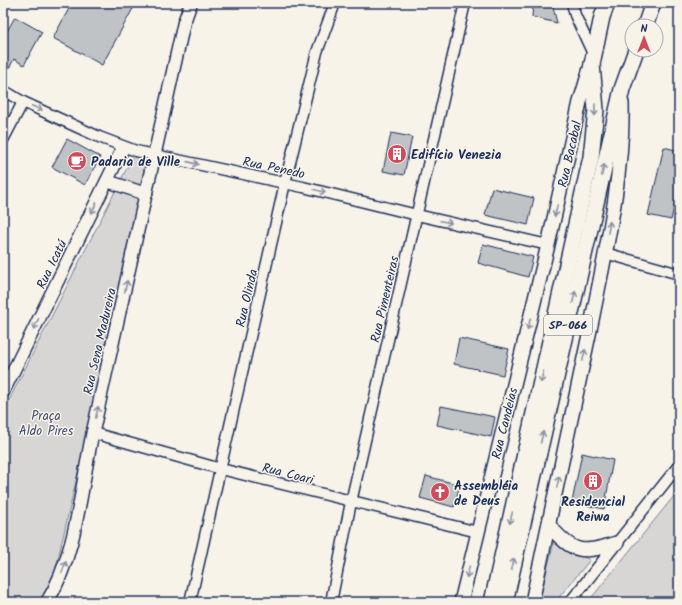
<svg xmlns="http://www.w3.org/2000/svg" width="682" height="605" font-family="Kalam,sans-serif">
<rect width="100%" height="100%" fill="#f7f3e8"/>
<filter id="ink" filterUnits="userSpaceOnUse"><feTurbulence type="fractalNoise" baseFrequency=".025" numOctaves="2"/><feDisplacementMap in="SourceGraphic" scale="8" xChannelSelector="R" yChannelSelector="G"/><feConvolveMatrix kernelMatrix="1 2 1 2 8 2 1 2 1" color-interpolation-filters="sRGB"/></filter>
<g filter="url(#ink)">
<!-- green -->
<g fill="#d7d6d4" stroke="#798299">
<polygon points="137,157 150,161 51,589 42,602 3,602 3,412 132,158"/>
<polygon points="679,490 679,602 588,602"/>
<polygon points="554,542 590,560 555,602 539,602"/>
</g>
<!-- building -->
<g fill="#c0c3c5" stroke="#1b2f5e">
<polygon points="72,3 136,3 102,65 53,38"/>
<polygon points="533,3 552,3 557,23 532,17"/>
<polygon points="15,17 42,32 24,65 14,59 3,80 3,32 6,33"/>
<polygon points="391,133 412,137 404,175 383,171"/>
<polygon points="67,139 100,157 85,185 52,167"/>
<polygon points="664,147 679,151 679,186 671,220 648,215"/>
<polygon points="492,188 534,198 528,225 485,215"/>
<polygon points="483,244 533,257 528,277 478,263"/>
<polygon points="459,338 509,349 503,375 454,364"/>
<polygon points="441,406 495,417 491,437 437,425"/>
<polygon points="582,453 613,460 604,509 572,502"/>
<polygon points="426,476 460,485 454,507 420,498"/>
</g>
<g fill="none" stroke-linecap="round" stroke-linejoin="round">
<!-- minor casing -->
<g stroke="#1b2f5e" stroke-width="13">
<g id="minor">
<polyline points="572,3 575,15 593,54"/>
<polyline points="3,90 23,102 99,137 136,151 303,187 417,215 548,245"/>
<polyline points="3,140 23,102"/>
<polyline points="605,253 679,274"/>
<polyline points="93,433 221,469 478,532"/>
<polyline points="190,602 285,183 317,52 335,3"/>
<polyline points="331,602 351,502 465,3"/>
<polyline points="570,602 679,465"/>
</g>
</g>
<!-- tertiary casing -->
<g stroke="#1b2f5e" stroke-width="15">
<g id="tertiary">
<polyline points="107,181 146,194"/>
<polyline points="3,392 123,148"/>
<path d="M47,602C77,554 81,486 93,431C123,294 154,158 184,22L191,3"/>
</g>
</g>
<!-- secondary casing -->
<g stroke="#1b2f5e" stroke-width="16">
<g id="secondary">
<path d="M549,525C573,554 582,554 617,543"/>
<polyline points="461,602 548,245 580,102 591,65"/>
<path d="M532,602C552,512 571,421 590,330C604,259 624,175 622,103"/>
</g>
</g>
<!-- primary casing -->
<g stroke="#1b2f5e" stroke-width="18">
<g id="primary">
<polyline points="645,26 653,3"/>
<polyline points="492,602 591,157 596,110 592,64 602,17 607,3"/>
<polyline points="505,602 622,89 636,50"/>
</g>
</g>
<!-- minor -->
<use href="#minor" stroke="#f7f3e8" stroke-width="10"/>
<!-- tertiary -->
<use href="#tertiary" stroke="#f7f3e8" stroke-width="12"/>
<!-- secondary -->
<use href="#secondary" stroke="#f7f3e8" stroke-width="13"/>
<!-- primary -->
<use href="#primary" stroke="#f7f3e8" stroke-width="15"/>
</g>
<!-- one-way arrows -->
<defs><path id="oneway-shaft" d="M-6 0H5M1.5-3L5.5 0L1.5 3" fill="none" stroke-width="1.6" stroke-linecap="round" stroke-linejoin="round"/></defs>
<g stroke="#8991a3">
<use href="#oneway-shaft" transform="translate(37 108) rotate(23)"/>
<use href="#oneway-shaft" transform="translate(595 110) rotate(90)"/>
<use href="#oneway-shaft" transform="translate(193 163) rotate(13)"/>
<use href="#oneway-shaft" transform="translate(603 170) rotate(-77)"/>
<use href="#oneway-shaft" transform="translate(320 191) rotate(14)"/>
<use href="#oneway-shaft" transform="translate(94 208) rotate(116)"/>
<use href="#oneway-shaft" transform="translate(556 211) rotate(103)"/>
<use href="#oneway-shaft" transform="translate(446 222) rotate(12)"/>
<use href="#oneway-shaft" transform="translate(609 227) rotate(-81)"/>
<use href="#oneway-shaft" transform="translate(126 286) rotate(-77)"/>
<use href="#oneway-shaft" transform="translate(574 297) rotate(-77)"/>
<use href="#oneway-shaft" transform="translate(36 324) rotate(116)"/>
<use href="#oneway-shaft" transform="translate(529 324) rotate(104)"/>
<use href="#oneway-shaft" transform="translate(584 355) rotate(-78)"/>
<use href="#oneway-shaft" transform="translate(542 377) rotate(103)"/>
<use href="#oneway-shaft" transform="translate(97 412) rotate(-77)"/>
<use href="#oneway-shaft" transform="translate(542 437) rotate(-77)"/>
<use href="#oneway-shaft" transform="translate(558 482) rotate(-78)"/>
<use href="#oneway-shaft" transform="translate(511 518) rotate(103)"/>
<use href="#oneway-shaft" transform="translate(513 564) rotate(-77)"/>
<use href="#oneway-shaft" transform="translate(64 567) rotate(-69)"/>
<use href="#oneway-shaft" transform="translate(468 572) rotate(104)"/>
</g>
</g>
<!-- icons -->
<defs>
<g id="building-disc" transform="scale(1)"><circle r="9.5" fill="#d1495b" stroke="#f7f3e8"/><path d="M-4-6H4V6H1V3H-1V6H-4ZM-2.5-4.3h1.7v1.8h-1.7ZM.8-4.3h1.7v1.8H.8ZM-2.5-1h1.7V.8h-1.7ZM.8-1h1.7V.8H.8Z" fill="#fff"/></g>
<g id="cafe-disc" transform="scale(1)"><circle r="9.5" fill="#d1495b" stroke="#f7f3e8"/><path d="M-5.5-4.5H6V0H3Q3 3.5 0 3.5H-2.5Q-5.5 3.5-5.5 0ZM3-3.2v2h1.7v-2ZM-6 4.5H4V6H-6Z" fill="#fff"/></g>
<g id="church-disc" transform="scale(1)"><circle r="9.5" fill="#d1495b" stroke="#f7f3e8"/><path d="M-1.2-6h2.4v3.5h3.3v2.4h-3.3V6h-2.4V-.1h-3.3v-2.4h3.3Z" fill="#fff"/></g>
</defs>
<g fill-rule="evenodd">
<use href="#building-disc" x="397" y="154"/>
<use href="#cafe-disc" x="77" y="161"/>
<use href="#building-disc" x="593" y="481"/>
<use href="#church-disc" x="440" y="492"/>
</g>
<g text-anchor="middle" stroke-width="3" stroke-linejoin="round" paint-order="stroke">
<!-- shield labels -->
<rect fill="#f7f3e8" stroke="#5d6a87" stroke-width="1" x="544" y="315" width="48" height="20" rx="3"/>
<g font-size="12" font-weight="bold" fill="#1b2f5e">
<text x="568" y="329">SP-066</text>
</g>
<!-- poi labels -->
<g font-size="13" font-weight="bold" fill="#1b2f5e" stroke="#f7f3e8" text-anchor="start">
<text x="411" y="159">Edifício Venezia</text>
<text x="91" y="166">Padaria de Ville</text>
<text x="454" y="490">Assembléia<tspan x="454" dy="15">de Deus</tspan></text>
<text x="593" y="506" text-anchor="middle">Residencial<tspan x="593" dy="15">Reiwa</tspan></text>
</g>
<!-- street labels -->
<g font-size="13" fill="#1b2f5e" stroke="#f7f3e8">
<text transform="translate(569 154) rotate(-77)" y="5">Rua Bacabal</text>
<text transform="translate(274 167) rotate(12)" y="5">Rua Penedo</text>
<text transform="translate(51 264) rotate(-64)" y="5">Rua Icatú</text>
<text transform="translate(246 298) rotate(-77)" y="5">Rua Olinda</text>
<text transform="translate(384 299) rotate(-77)" y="5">Rua Pimenteiras</text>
<text transform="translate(99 341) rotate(-77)" y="5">Rua Sena Madureira</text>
<text transform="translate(504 423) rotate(-76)" y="5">Rua Candeias</text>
<text transform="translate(288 473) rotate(14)" y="5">Rua Coari</text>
</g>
<!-- park labels -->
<g font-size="13" fill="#415076" stroke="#f7f3e8">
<text x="46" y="420">Praça<tspan x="46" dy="15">Aldo Pires</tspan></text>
</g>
</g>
<!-- margin -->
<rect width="682" height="605" fill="none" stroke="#f7f3e8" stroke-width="16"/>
<rect x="8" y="8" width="666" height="589" fill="none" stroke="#1b2f5e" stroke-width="1.5" filter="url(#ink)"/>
<!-- north arrow -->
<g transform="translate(644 38)"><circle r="19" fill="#f7f3e8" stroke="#9fa5b1"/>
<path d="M0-3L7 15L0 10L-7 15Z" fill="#d1495b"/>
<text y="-6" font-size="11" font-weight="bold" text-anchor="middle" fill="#1b2f5e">N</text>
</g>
</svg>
